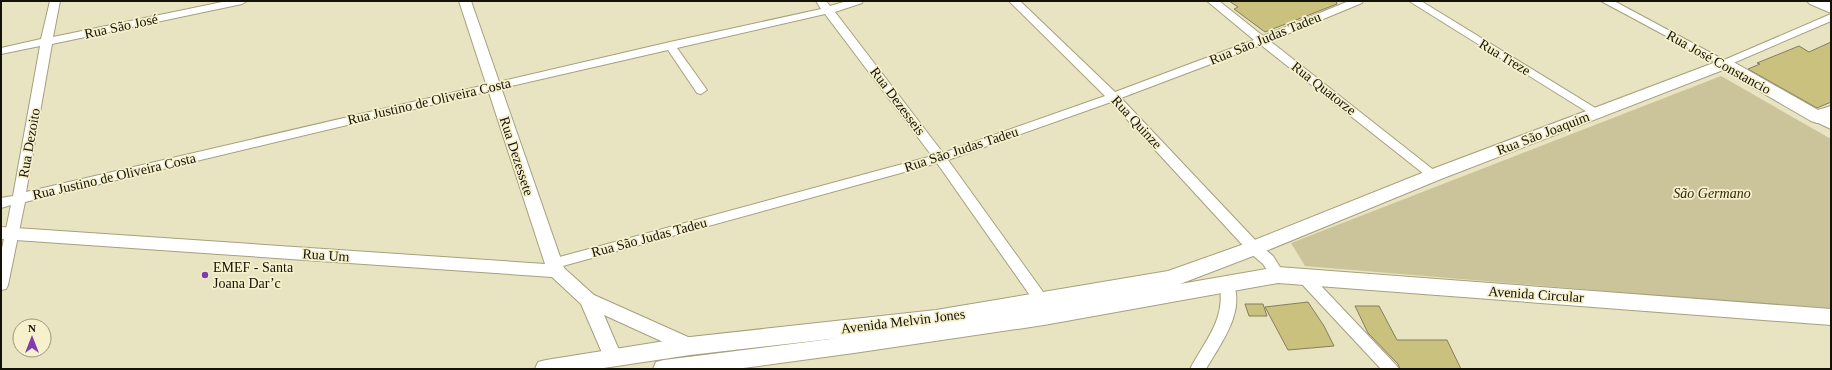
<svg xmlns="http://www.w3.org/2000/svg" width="1832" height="370" font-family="'Times New Roman',serif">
<rect width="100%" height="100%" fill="#e8e3c0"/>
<!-- green -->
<polygon fill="#cbc49b" points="1721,76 1831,139 1831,310 1305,266 1291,243"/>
<!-- building -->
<g fill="#cbc17f" stroke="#837e5d">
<polygon points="1229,1 1336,1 1337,4 1265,32 1234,9 1238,7"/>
<polygon points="1831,42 1831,102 1817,108 1748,69 1760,64 1757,63 1799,46 1809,52"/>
<polygon points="1308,302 1324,326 1334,346 1288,350 1265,307"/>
<polygon points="1245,304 1263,304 1267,316 1249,316"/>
<polygon points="1355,306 1379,306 1397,340 1447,340 1461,369 1400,369 1398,364 1368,333"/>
</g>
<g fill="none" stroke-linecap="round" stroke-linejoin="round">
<!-- minor casing -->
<g stroke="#a5a07e" stroke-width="2">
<g id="minor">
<polygon points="50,1 60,1 53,37 227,1 247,1 242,4 52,44 26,192 670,42 821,9 816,1 826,1 830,6 847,1 863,1 862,3 835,12 943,153 1105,96 1009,1 1020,1 1115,92 1254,40 1207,1 1219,1 1263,36 1349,1 1363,1 1362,3 1270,41 1440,175 1439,178 1429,178 1261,45 1121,98 1259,244 1273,256 1285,275 1283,279 1278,280 1273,279 1263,264 1249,252 1111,102 948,160 1046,296 1048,300 1046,304 1041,306 1036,304 937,163 552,269 547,268 545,264 547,260 552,259 932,156 825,14 677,48 707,90 701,94 697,93 668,50 494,90 25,202 8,285 6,289 1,290 1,253 11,205 1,208 1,198 13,196 40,46 1,54 1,48 41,39"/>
<polygon points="1409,1 1421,1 1602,112 1600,115 1592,115"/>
<polygon points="1601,1 1614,1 1724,60 1831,14 1831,21 1724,67"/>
<polygon points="1303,271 1308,272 1396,365 1399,369 1381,369 1298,280 1296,276 1298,272"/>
<path d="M1226,277L1231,278C1248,309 1221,343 1206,369H1190C1206,339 1227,318 1219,282L1221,278Z"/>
</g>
</g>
<!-- tertiary casing -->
<g stroke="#a5a07e" stroke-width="2">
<g id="tertiary">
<polygon points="459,1 471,1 564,268 594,295 697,341 699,346 697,351 690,353 683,351 604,315 622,357 620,362 613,365 606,362 581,304 552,277 1,239 1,227 545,264"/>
<polygon points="1817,112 1831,118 1831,129 1812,120 1810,117 1812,114"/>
</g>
</g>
<!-- secondary casing -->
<g stroke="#a5a07e" stroke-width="2">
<g id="secondary">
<polygon points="1807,1 1831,2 1831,13 1810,4"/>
<polygon points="1724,59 1730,60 1818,110 1831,106 1831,118 1817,123 1811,121 1723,70 1441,179 1261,253 1180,284 1278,267 1831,309 1831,325 1278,283 1044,325 854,353 736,369 653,369 656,362 664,360 839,338 690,355 597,369 535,369 538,362 546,360 690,337 936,310 1168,271 1247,243 1427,171"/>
</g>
</g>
<!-- minor -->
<use href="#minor" fill="#fff" fill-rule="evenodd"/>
<!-- tertiary -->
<use href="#tertiary" fill="#fff" fill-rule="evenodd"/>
<!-- secondary -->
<use href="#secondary" fill="#fff" fill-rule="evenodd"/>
</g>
<!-- markers -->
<circle fill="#823aad" stroke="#f6f0cc" stroke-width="1.5" cx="205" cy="275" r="4"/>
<g text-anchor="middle" stroke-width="3.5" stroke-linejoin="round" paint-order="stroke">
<!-- street labels -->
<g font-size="14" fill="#141206" stroke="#f6f0cc">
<text transform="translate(121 26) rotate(-12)" y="5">Rua São José</text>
<text transform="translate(1265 38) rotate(-22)" y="5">Rua São Judas Tadeu</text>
<text transform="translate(1505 57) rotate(31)" y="5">Rua Treze</text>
<text transform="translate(1719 62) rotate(29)" y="5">Rua José Constancio</text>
<text transform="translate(1324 88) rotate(38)" y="5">Rua Quatorze</text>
<text transform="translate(429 101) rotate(-13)" y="5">Rua Justino de Oliveira Costa</text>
<text transform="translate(898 101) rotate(53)" y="5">Rua Dezesseis</text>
<text transform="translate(1137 122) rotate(47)" y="5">Rua Quinze</text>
<text transform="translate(1543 133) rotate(-21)" y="5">Rua São Joaquim</text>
<text transform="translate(29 143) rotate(-80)" y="5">Rua Dezoito</text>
<text transform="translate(961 149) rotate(-18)" y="5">Rua São Judas Tadeu</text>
<text transform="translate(517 156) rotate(72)" y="5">Rua Dezessete</text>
<text transform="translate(114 176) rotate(-13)" y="5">Rua Justino de Oliveira Costa</text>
<text transform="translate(649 237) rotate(-15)" y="5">Rua São Judas Tadeu</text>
<text transform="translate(326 255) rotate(4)" y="5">Rua Um</text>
<text transform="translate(1536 294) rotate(4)" y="5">Avenida Circular</text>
<text transform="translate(903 321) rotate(-7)" y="5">Avenida Melvin Jones</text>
</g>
<!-- park labels -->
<g font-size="14" font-style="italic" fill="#2f2a0c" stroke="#f6f0cc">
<text x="1712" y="198">São Germano</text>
</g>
<!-- poi labels -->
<g font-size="14" fill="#141206" stroke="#f6f0cc" text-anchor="start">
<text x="213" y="272">EMEF - Santa<tspan x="213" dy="16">Joana Dar’c</tspan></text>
</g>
</g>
<!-- border -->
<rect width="1832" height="370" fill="none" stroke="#141206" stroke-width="4"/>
<!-- north arrow -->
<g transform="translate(32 338)"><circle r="19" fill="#f6f0cc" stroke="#9c977d"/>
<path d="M0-3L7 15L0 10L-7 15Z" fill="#823aad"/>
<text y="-6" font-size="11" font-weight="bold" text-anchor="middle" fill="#141206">N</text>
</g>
</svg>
